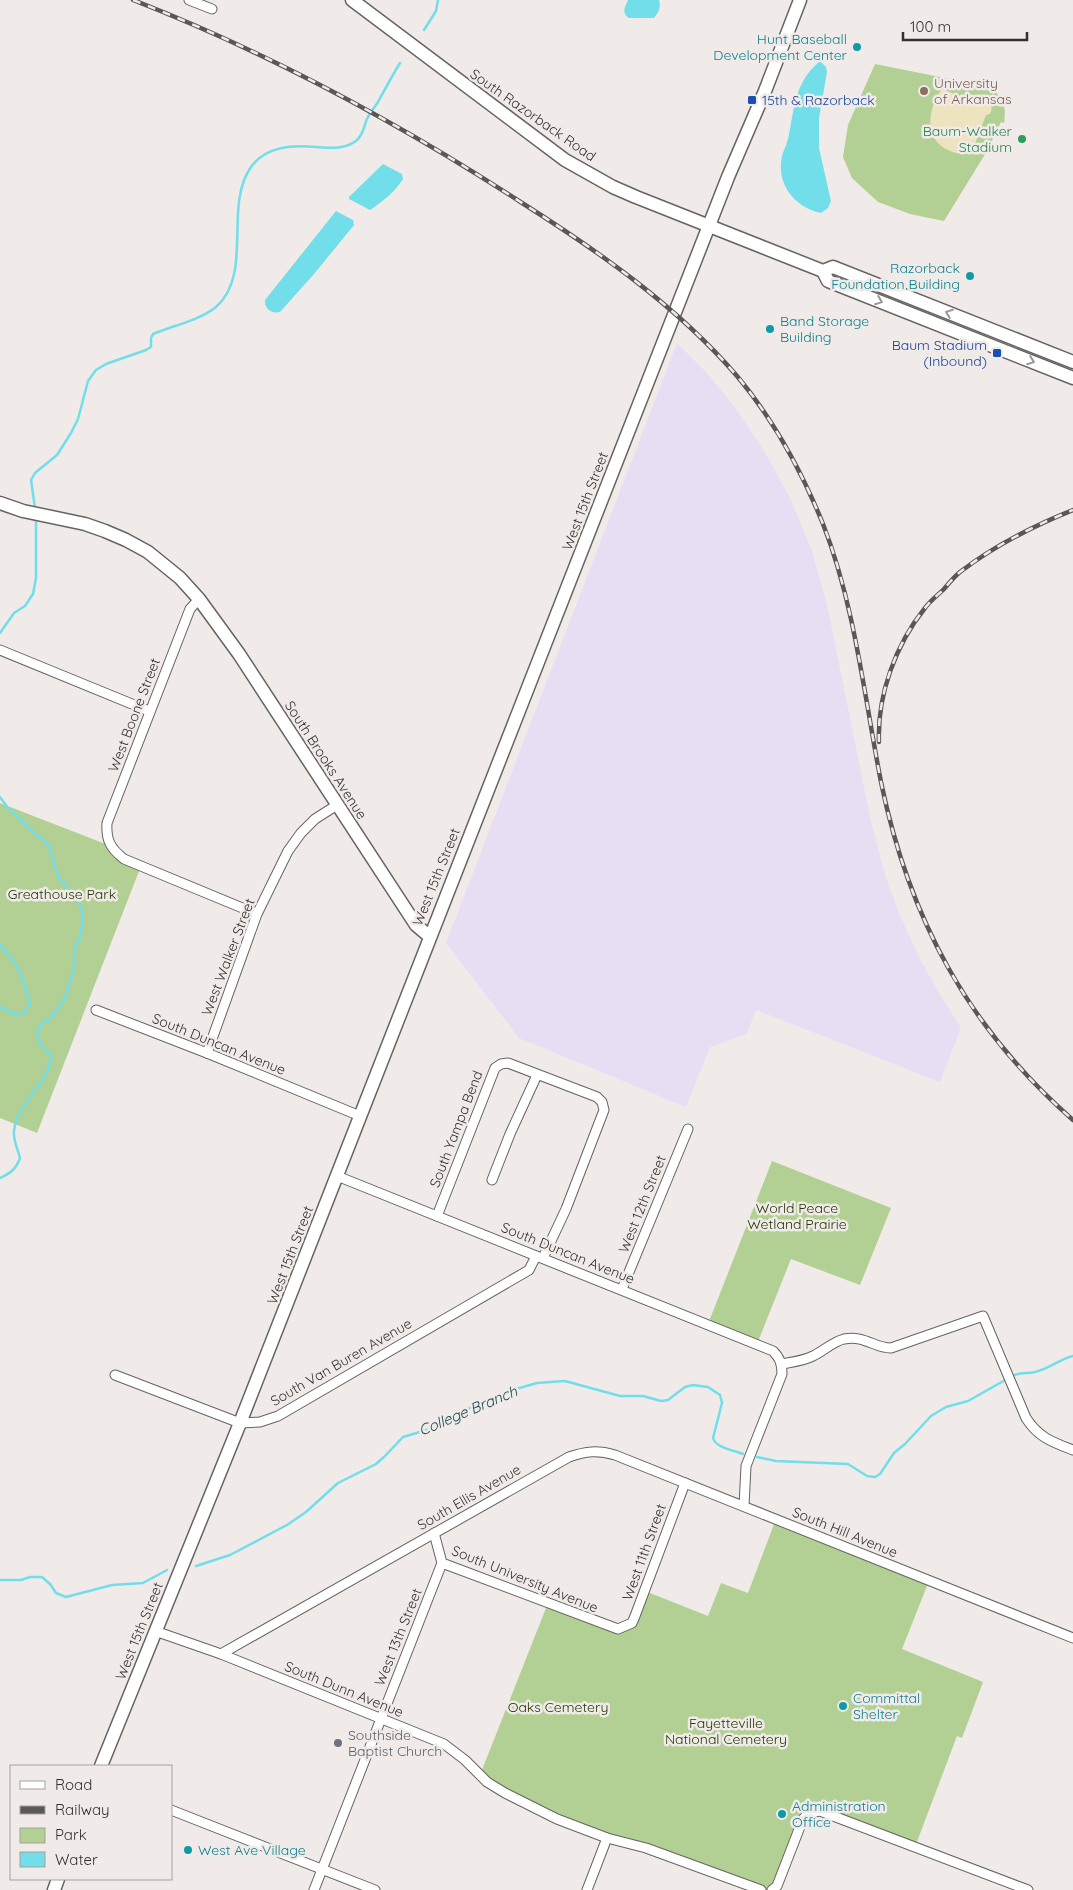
<svg xmlns="http://www.w3.org/2000/svg" width="1073" height="1890" font-family="Quicksand,sans-serif">
<rect width="100%" height="100%" fill="#f0ebe9"/>
<!-- industrial -->
<polygon fill="#e8def3" points="677,343 705,371 734,406 765,452 791,500 812,551 827,604 870,817 885,875 899,913 920,959 939,993 961,1028 940,1082 756,1010 747,1034 710,1047 686,1107 519,1038 446,943"/>
<!-- green -->
<g fill="#b2d094">
<path d="M875,64L955,80L986,89L988,87C1003,95 1007,106 1004,123L1001,122L987,151L944,221L910,214L878,202L852,178L843,157L848,125Z"/>
<polygon points="0,803 108,845 141,866 37,1133 0,1118"/>
<polygon points="772,1161 891,1208 860,1285 791,1259 757,1344 708,1324"/>
<polygon points="776,1519 929,1581 902,1649 983,1682 962,1738 957,1736 915,1847 826,1813 808,1814 772,1890 761,1890 575,1826 480,1775 548,1603 625,1627 645,1591 708,1616 721,1583 748,1593"/>
</g>
<!-- sand -->
<path fill="#ede3be" d="M942,89L981,105L984,103L990,104L992,108L990,114L986,115L971,154C964,154 955,154 948,150C923,139 928,107 942,89Z"/>
<!-- water -->
<g fill="#71deea">
<path d="M628,0H659C661,8 659,12 654,18H629C621,13 625,7 628,0Z"/>
<path d="M820,61L826,67L827,72L819,118V148L831,201L828,208L821,213C794,207 776,184 782,156C784,149 788,142 789,134C795,105 795,82 820,61Z"/>
<path d="M383,164L402,174L403,179C395,192 382,202 370,210L349,199V197Z"/>
<path d="M336,211L353,220L354,225L314,274L280,312C272,314 264,309 265,300Z"/>
</g>
<g fill="none" stroke-linecap="round" stroke-linejoin="round">
<!-- stream -->
<g stroke="#71deea" stroke-width="2.5">
<polyline points="424,30 436,11 438,0"/>
<path d="M35,508L31,480L35,473L57,455L71,433L78,419L88,381L96,370L106,364L146,350L151,347V338L153,334C172,326 200,320 216,307C254,273 223,207 251,167C266,146 292,145 316,147C330,148 343,150 356,141C366,132 363,124 369,115C372,110 375,107 378,102C385,89 392,76 400,63"/>
<polyline points="0,633 14,613 25,606 33,594 36,578 36,521"/>
<path d="M0,797L8,808L49,846L58,876L74,895L82,909V927L79,940L74,949L75,965L65,998L52,1017L39,1026C35,1040 41,1046 51,1055C51,1082 17,1102 14,1131C13,1141 18,1149 20,1158C16,1169 11,1173 0,1178"/>
<path d="M0,945C18,961 24,981 30,1003L23,1014H15L0,1007"/>
<path d="M1012,1376C1019,1372 1027,1374 1035,1372C1049,1369 1060,1359 1073,1356"/>
<polyline points="757,1457 776,1461 848,1464 867,1476 875,1477 880,1474 894,1453 905,1444 931,1416 946,1407 968,1401 1007,1379"/>
<path d="M196,1566L230,1555L287,1525L306,1512L338,1483L376,1464L384,1457L403,1437L433,1428L472,1407L516,1389L537,1383L565,1381L620,1396H643L661,1401L668,1400L685,1387L693,1385L708,1387L720,1395L722,1403L713,1438C716,1448 733,1450 743,1454"/>
<polyline points="0,1580 21,1580 30,1577 42,1577 50,1584 56,1593 66,1597 112,1585 143,1583 167,1570"/>
</g>
<!-- street casing -->
<g stroke="#676361" stroke-width="11">
<g id="street">
<polyline points="189,0 212,9"/>
<path d="M199,599L190,609L107,823C106,840 110,848 124,859L257,914"/>
<polyline points="0,650 149,711"/>
<polyline points="96,1010 207,1053 360,1116"/>
<polyline points="207,1053 257,914 288,851 301,833 315,819 337,805"/>
<path d="M337,1176L773,1351C780,1358 782,1364 782,1374L746,1466L744,1506"/>
<polyline points="492,1180 510,1134 537,1075"/>
<polyline points="437,1216 495,1068 501,1064 508,1063 597,1097 602,1102 604,1110 566,1209 543,1258"/>
<polyline points="622,1289 688,1129"/>
<path d="M782,1364C792,1362 803,1361 813,1356C824,1351 832,1342 844,1339C865,1335 874,1348 891,1348L983,1316L1026,1418C1038,1437 1052,1442 1073,1450"/>
<polyline points="115,1375 240,1423 260,1422 278,1416 529,1270 536,1256"/>
<polyline points="434,1533 442,1563 618,1629 632,1623 635,1616 685,1483"/>
<polyline points="155,1631 221,1654 444,1744 465,1760 487,1782 505,1793 557,1819 607,1838 646,1848 761,1890"/>
<path d="M221,1654L569,1457C586,1451 598,1450 615,1455L1073,1638"/>
<polyline points="171,1810 375,1890"/>
<polyline points="314,1890 442,1563"/>
<polyline points="587,1890 607,1838"/>
<polyline points="772,1890 777,1886 803,1819 808,1814 820,1811 1028,1890"/>
</g>
</g>
<!-- secondary casing -->
<g stroke="#676361" stroke-width="15">
<g id="secondary">
<polyline points="352,0 565,160 613,187 636,197 823,271 833,267 1073,362"/>
<polyline points="823,271 828,281 1073,378"/>
<polyline points="0,503 23,511 85,524 105,531 126,540 148,552 180,578 199,599 239,654 416,925 429,936"/>
<polyline points="101,1766 240,1423 728,177 765,91 800,0"/>
<polyline points="54,1890 58,1879"/>
</g>
</g>
<!-- street -->
<use href="#street" stroke="#fff" stroke-width="9"/>
<!-- secondary -->
<use href="#secondary" stroke="#fff" stroke-width="12"/>
<!-- rail casing -->
<g stroke="#5a5856" stroke-width="4.5">
<g id="rail">
<path d="M133,0C269,53 397,122 519,201C598,251 676,305 737,376C773,419 802,472 823,524C855,606 864,695 881,782C909,918 968,1028 1073,1120"/>
<path d="M879,742C877,695 896,644 925,608C930,601 938,595 944,589C949,583 954,577 960,572C994,546 1033,526 1073,510"/>
</g>
</g>
<!-- rail -->
<use href="#rail" stroke="#f0ebe9" stroke-width="2.5" stroke-dasharray="8" stroke-linecap="butt"/>
</g>
<!-- one-way arrows -->
<defs><path id="oneway-chevron" d="M-2-3.5L2.5 0L-2 3.5" fill="none" stroke-width="1.6" stroke-linecap="round" stroke-linejoin="round" transform="scale(1.25)"/></defs>
<g stroke="#999898">
<use href="#oneway-chevron" transform="translate(879 301) rotate(21)"/>
<use href="#oneway-chevron" transform="translate(949 313) rotate(-159)"/>
<use href="#oneway-chevron" transform="translate(1031 361) rotate(21)"/>
</g>
<!-- markers -->
<g fill="#0f9aa8" stroke="#f0ebe9" stroke-width="2">
<circle cx="857" cy="47" r="5"/>
<circle cx="970" cy="276" r="5"/>
<circle cx="770" cy="329" r="5"/>
<circle cx="843" cy="1706" r="5"/>
<circle cx="782" cy="1814" r="5"/>
<circle cx="188" cy="1850" r="5"/>
</g>
<circle fill="#8d6e63" stroke="#f0ebe9" stroke-width="2" cx="924" cy="91" r="5"/>
<g fill="#1a4fb4" stroke="#f0ebe9" stroke-width="2">
<rect x="747" y="95" width="10" height="10" rx="2.5"/>
<rect x="992" y="348" width="10" height="10" rx="2.5"/>
</g>
<circle fill="#2e9e5b" stroke="#f0ebe9" stroke-width="2" cx="1022" cy="139" r="5"/>
<circle fill="#6b7280" stroke="#f0ebe9" stroke-width="2" cx="338" cy="1743" r="5"/>
<g text-anchor="middle" stroke-width="5" stroke-linejoin="round" paint-order="stroke">
<!-- culture labels -->
<g font-size="14" fill="#0d838f" stroke="#f0ebe9" text-anchor="start">
<text x="847" y="44" text-anchor="end">Hunt Baseball<tspan x="847" dy="16">Development Center</tspan></text>
<text x="960" y="273" text-anchor="end">Razorback<tspan x="960" dy="16">Foundation Building</tspan></text>
<text x="780" y="326">Band Storage<tspan x="780" dy="16">Building</tspan></text>
<text x="853" y="1703">Committal<tspan x="853" dy="16">Shelter</tspan></text>
<text x="792" y="1811">Administration<tspan x="792" dy="16">Office</tspan></text>
<text x="198" y="1855">West Ave Village</text>
</g>
<!-- education labels -->
<g font-size="14" fill="#785e54" stroke="#f0ebe9" text-anchor="start">
<text x="934" y="88">University<tspan x="934" dy="16">of Arkansas</tspan></text>
</g>
<!-- transit labels -->
<g font-size="14" fill="#164399" stroke="#f0ebe9" text-anchor="start">
<text x="762" y="105">15th &amp; Razorback</text>
<text x="987" y="350" text-anchor="end">Baum Stadium<tspan x="987" dy="16">(Inbound)</tspan></text>
</g>
<!-- street labels -->
<g font-size="14" fill="#333130" stroke="#f0ebe9">
<text transform="translate(533 115) rotate(35)" y="5">South Razorback Road</text>
<text transform="translate(585 501) rotate(-69)" y="5">West 15th Street</text>
<text transform="translate(134 715) rotate(-69)" y="5">West Boone Street</text>
<text transform="translate(326 760) rotate(57)" y="5">South Brooks Avenue</text>
<text transform="translate(436 877) rotate(-68)" y="5">West 15th Street</text>
<text transform="translate(228 957) rotate(-69)" y="5">West Walker Street</text>
<text transform="translate(219 1044) rotate(22)" y="5">South Duncan Avenue</text>
<text transform="translate(456 1129) rotate(-69)" y="5">South Yampa Bend</text>
<text transform="translate(642 1204) rotate(-68)" y="5">West 12th Street</text>
<text transform="translate(568 1253) rotate(22)" y="5">South Duncan Avenue</text>
<text transform="translate(290 1255) rotate(-69)" y="5">West 15th Street</text>
<text transform="translate(341 1362) rotate(-30)" y="5">South Van Buren Avenue</text>
<text transform="translate(469 1497) rotate(-30)" y="5">South Ellis Avenue</text>
<text transform="translate(845 1532) rotate(22)" y="5">South Hill Avenue</text>
<text transform="translate(644 1552) rotate(-70)" y="5">West 11th Street</text>
<text transform="translate(525 1579) rotate(22)" y="5">South University Avenue</text>
<text transform="translate(139 1631) rotate(-68)" y="5">West 15th Street</text>
<text transform="translate(398 1637) rotate(-68)" y="5">West 13th Street</text>
<text transform="translate(344 1689) rotate(22)" y="5">South Dunn Avenue</text>
</g>
<!-- leisure labels -->
<g font-size="14" fill="#27864d" stroke="#f0ebe9" text-anchor="end">
<text x="1012" y="136">Baum-Walker<tspan x="1012" dy="16">Stadium</tspan></text>
</g>
<!-- park labels -->
<g font-size="14" fill="#233804" stroke="#f0ebe9">
<text x="62" y="899">Greathouse Park</text>
<text x="797" y="1213">World Peace<tspan x="797" dy="16">Wetland Prairie</tspan></text>
<text x="558" y="1712">Oaks Cemetery</text>
<text x="726" y="1728">Fayetteville<tspan x="726" dy="16">National Cemetery</tspan></text>
</g>
<!-- worship labels -->
<g font-size="14" fill="#5b616d" stroke="#f0ebe9" text-anchor="start">
<text x="348" y="1740">Southside<tspan x="348" dy="16">Baptist Church</tspan></text>
</g>
<!-- water labels -->
<g font-size="15" font-style="italic" fill="#184a4f" stroke="#f0ebe9">
<text transform="translate(468 1411) rotate(-23)" y="5">College Branch</text>
</g>
</g>
<!-- legend -->
<rect x="10" y="1765" width="162" height="115" fill="#f0ebe9" stroke="#a4a19f"/>
<rect x="20" y="1781" width="25" height="8" fill="#ffffff" stroke="#a4a19f"/>
<text x="55" y="1790" font-size="15" fill="#333130">Road</text>
<rect x="20" y="1806" width="25" height="8" fill="#5a5856" stroke="#a4a19f"/>
<text x="55" y="1815" font-size="15" fill="#333130">Railway</text>
<rect x="20" y="1828" width="25" height="15" fill="#b2d094" stroke="#a4a19f"/>
<text x="55" y="1840" font-size="15" fill="#333130">Park</text>
<rect x="20" y="1852" width="25" height="15" fill="#71deea" stroke="#a4a19f"/>
<text x="55" y="1865" font-size="15" fill="#333130">Water</text>
<!-- scale -->
<path d="M903 32v8h124v-8" fill="none" stroke="#333130" stroke-width="2.5"/>
<text x="910" y="32" font-size="15" fill="#333130" stroke="#f0ebe9" stroke-width="4" paint-order="stroke">100 m</text>
</svg>
